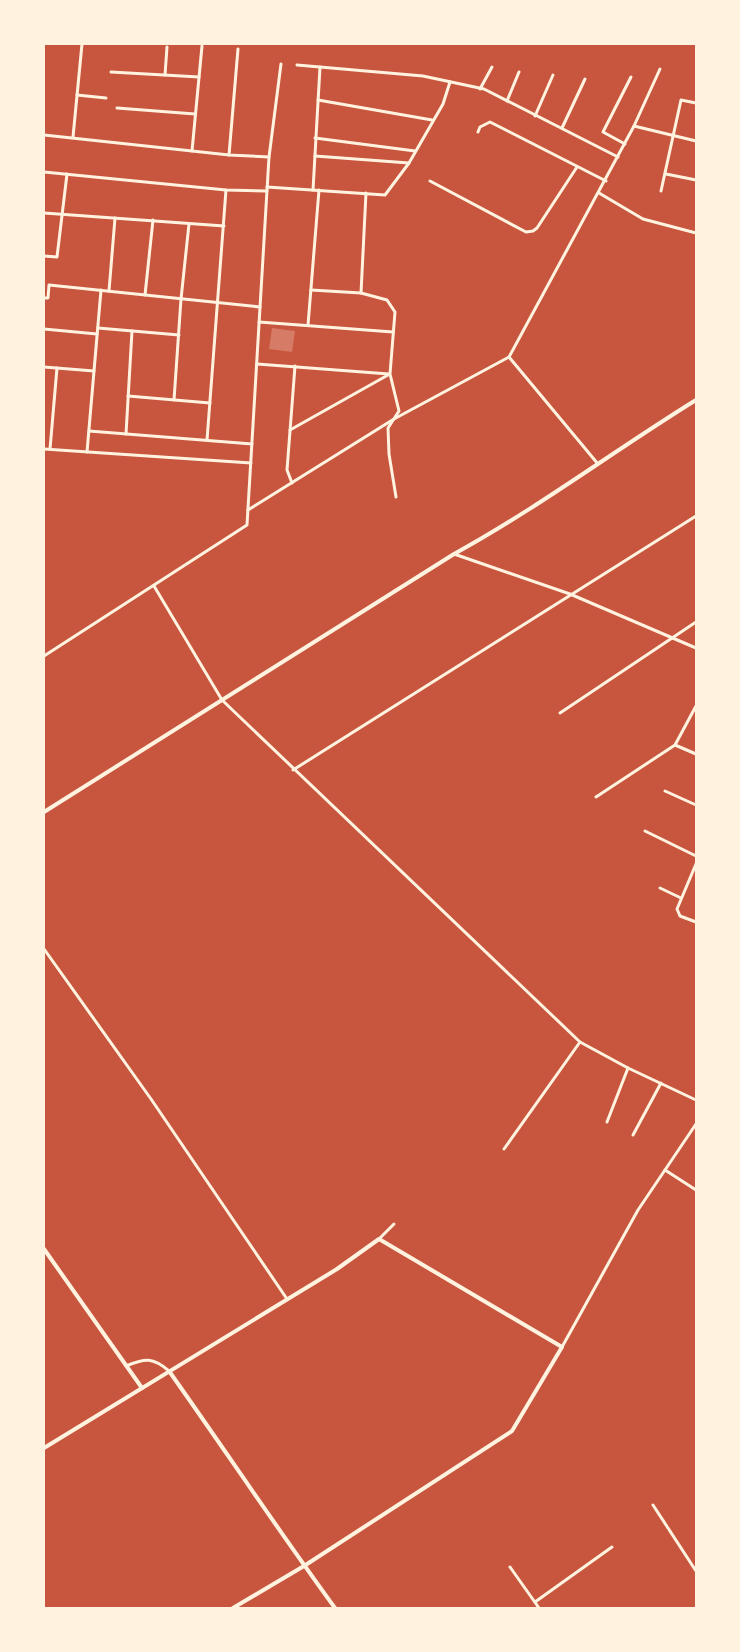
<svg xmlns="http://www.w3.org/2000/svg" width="740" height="1652" font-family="'Source Sans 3',sans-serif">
<rect width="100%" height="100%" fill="#c8553d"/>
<!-- building -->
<polygon fill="#d67c66" points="272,328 295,331 292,352 269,349"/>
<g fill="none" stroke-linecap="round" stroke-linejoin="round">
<!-- minor -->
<g stroke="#fff3e0" stroke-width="3">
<polyline points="297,65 423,76 484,89 618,157"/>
<polyline points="111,72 199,77"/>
<polyline points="165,75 167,47"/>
<polyline points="480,89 492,67"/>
<polyline points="77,95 106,98"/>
<polyline points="318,100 432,120"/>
<polyline points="507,101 519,72"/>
<polyline points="117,108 195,114"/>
<polyline points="535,116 553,75"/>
<polyline points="634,126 660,69"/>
<polyline points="562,128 585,79"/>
<polyline points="478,132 480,127 490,122 606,181"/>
<polyline points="44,135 229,155 269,157"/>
<polyline points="73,137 82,44"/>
<polyline points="315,138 415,151"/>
<polyline points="625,144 603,132 631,77"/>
<polyline points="192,151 202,46"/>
<polyline points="229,155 238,49"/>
<polyline points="315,156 409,163"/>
<polyline points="44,172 226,190 267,191"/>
<polyline points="666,174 696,180"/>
<polyline points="430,181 526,232 533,231 537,228 577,167"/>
<polyline points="267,187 385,195 409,163 443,104 450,82"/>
<polyline points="313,190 320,67"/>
<polyline points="661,191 681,100 696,103"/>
<polyline points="599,193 643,219 696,233"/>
<polyline points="44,213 224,226"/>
<polyline points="44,256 57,257 67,174"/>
<polyline points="311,290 361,293 387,300 395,312 390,374 399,411 388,428 389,454 396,497"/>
<polyline points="109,291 115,218"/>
<polyline points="361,293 366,193"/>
<polyline points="145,295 153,220"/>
<polyline points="44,298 48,298 49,285 260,307"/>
<polyline points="259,322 393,332"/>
<polyline points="308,325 319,190"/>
<polyline points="98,328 179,335"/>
<polyline points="44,329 97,334"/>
<polyline points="509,357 598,464"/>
<polyline points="257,364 389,374"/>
<polyline points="44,367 94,371"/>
<polyline points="128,396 210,403"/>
<polyline points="174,400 181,299 189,224"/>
<polyline points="290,430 388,375"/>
<polyline points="89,431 252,444"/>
<polyline points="126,434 132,331"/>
<polyline points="207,440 226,190"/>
<polyline points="44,449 251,463"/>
<polyline points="50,449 57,368"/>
<polyline points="87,452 101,290"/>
<polyline points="292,483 287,470 295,366"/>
<polyline points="248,510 394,419 509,357 634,126 696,141"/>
<polyline points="454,554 570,594 696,648"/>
<polyline points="154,586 222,700 580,1042 628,1068 696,1100"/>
<polyline points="44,656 247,525 269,157 281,64"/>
<polyline points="560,713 696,622"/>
<polyline points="675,745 696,754"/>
<polyline points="293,770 696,516"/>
<polyline points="665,791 696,805"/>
<polyline points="596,797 675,745 696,706"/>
<polyline points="645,831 696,856"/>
<polyline points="696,864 677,909 680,916 696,922"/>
<polyline points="660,888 681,898"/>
<polyline points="44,949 151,1099 287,1299"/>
<polyline points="607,1122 628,1068"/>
<polyline points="633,1135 661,1083"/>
<polyline points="504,1149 580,1042"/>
<polyline points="665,1170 696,1190"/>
<polyline points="379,1239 394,1224"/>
<polyline points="562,1347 638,1210 696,1124"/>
<path d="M126,1366C145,1358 153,1357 169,1371"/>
<polyline points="653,1505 696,1571"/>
<polyline points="510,1567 539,1608"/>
<polyline points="535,1602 612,1547"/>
</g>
<!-- tertiary -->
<g stroke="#fff3e0" stroke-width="4">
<path d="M44,812L454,554C538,508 615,450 696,400"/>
<polyline points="44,1249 142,1388"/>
<path d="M169,1371C225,1450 278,1530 335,1608"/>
<polyline points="44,1448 337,1269 379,1239 562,1347 512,1431 304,1566 233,1608"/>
</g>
</g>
<!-- border -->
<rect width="740" height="1652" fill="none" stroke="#fff3e0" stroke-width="90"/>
</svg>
